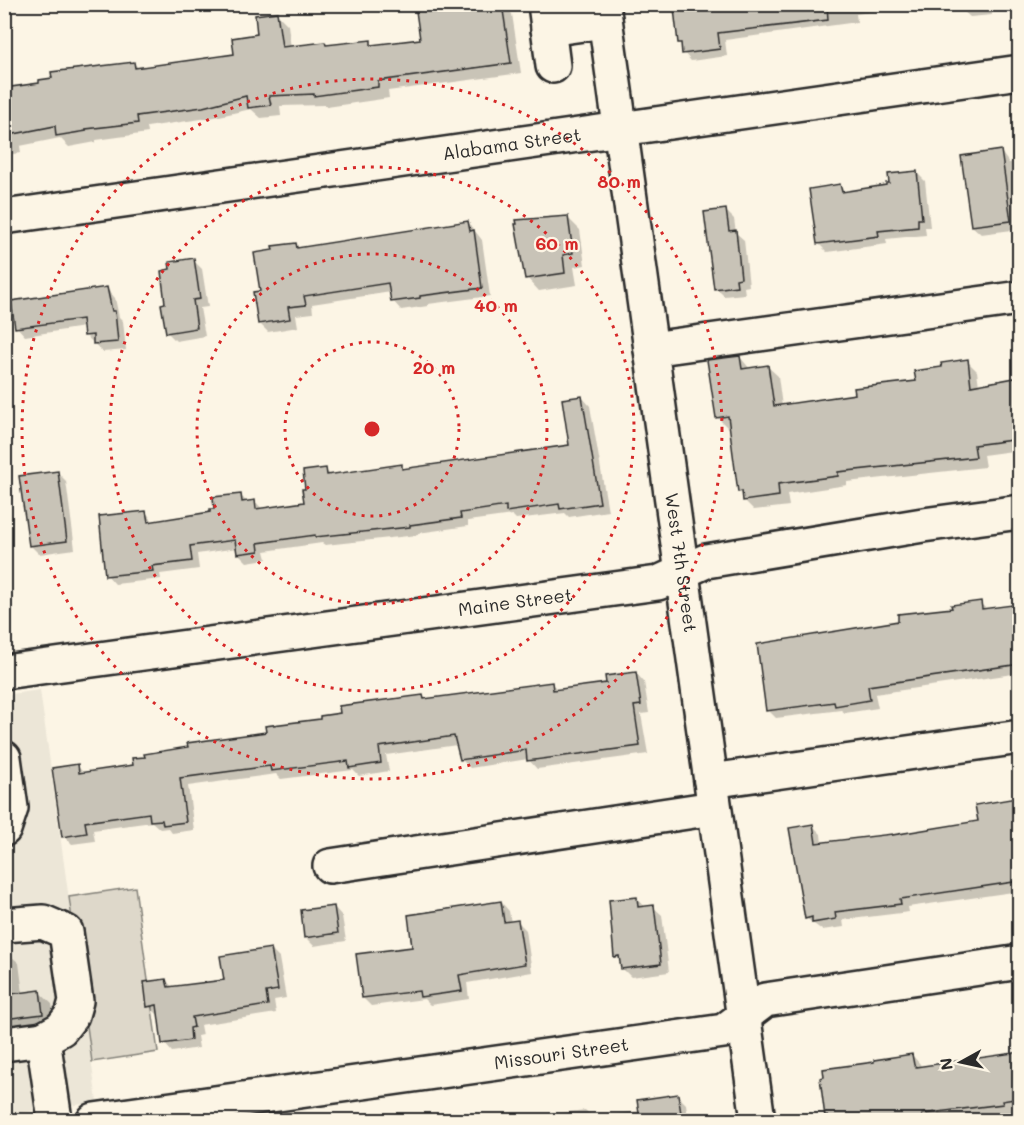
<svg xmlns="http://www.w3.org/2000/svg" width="1024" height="1125" font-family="Mali,sans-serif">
<rect width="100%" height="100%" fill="#fcf5e5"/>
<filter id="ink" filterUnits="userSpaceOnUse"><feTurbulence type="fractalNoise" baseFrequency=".0167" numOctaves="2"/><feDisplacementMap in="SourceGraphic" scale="12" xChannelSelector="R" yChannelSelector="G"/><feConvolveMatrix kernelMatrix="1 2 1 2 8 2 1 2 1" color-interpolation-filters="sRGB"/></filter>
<g filter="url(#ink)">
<!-- built -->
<g fill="#ece6d7">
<polygon points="4,587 13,648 5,649 4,649"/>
<polygon points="40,690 97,1102 5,1115 4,695"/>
</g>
<!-- green -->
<polygon fill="#ded8ca" stroke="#84827a" stroke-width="1.5" points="135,887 158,1052 92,1062 69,897"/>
<!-- shadow -->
<g fill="#0003">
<polygon points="417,4 503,4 512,14 521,73 388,91 389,98 327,107 324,105 280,106 281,116 261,118 251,109 215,117 147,127 148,133 96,140 96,142 69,147 60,138 20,146 21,153 4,155 4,89 41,84 134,63 139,69 236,55 259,35 277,14 288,25 291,48 327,46 370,42 374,46 422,41"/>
<polygon points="697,4 906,4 906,7 856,14 857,22 725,40 727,56 691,61 684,53 683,45 680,42 697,7"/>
<polygon points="961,4 991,4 992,15 970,17 961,9"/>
<polygon points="1001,152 1009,163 1020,161 1020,229 981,234 972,226"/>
<polygon points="917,173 925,181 930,227 925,227 926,235 886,239 887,244 827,252 818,243 840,186 846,193 891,185"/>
<polygon points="726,211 734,219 736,233 744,240 749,286 744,287 745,294 724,296 716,288"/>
<polygon points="567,217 580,230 585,265 574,267 577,285 539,291 527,278"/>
<polygon points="468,222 482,240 490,296 428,304 428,306 401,310 393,301 391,292 312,304 313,313 296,315 298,327 268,332 259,323 262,292 275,251 295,244 300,249"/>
<polygon points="193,260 202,269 208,307 200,308 205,336 176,341 167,332 167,304"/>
<polygon points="107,289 115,298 119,317 123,321 126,350 103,352 85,335 84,327 25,336 17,327"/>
<polygon points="740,357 750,369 768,367 778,376 782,406 856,395 917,382 944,369 967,361 977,371 979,386 1016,379 1016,373 1020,373 1020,450 983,455 985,467 847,482 847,485 787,494 789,506 754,510 744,500 744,496 739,491 731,427 727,427 717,417"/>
<polygon points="582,397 590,406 608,511 569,517 565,513 516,519 512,515 468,521 468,526 418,533 418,535 325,545 322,543 265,551 267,559 247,562 238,553 237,548 197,554 199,569 160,574 161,579 115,584 107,575 146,512 154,523 212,513 240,495 247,502 255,501 263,510 305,504 307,490 325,470 331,475 401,466 405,470 570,446"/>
<polygon points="57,472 66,481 75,549 39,554 30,545"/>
<polygon points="980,603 987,610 1020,606 1020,673 875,694 878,708 845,713 841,710 776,718 768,710 900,622"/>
<polygon points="636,673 644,682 649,713 641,714 648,754 537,769 528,759 470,768 461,759 457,745 386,755 389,771 359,776 353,770 281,779 276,774 188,786 194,830 172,833 168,828 160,829 152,822 93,830 95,841 72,844 64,836 77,766 85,774 135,766 423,696 426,700 551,683 559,691 608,684"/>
<polygon points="1015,799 1020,803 1020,891 908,907 909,912 843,920 844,927 822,930 806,918 812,825 821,834 822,844 891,836 979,822"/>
<polygon points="637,898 645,907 653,907 662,915 669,972 631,977 622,968 621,962 616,956"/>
<polygon points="501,902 509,911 511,923 518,922 526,930 532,972 467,983 469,999 430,1005 424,999 371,1006 363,998 414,948"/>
<polygon points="334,907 342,916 346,941 314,946 305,937"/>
<polygon points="270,949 279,958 286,998 274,1000 276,1013 200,1025 202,1035 197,1036 199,1048 172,1052 164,1043 160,1014 157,1014 149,1006 166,980 173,988 225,981"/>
<polygon points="4,950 19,963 23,994 39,992 52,1004 55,1026 4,1033"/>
<polygon points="1020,1043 1020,1111 945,1120 829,1120 826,1116 912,1055 920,1064 921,1068 1016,1055 1014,1044"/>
<polygon points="678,1096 686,1104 688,1120 506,1120 585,1110 593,1117 640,1111"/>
</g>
<!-- building -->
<g fill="#c8c3b7" stroke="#2b2b2b" stroke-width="1.5">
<polygon points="415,4 502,4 511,63 378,81 378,87 314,96 314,94 269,96 271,105 248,108 246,96 203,107 137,116 138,123 86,129 86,131 56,136 55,126 4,136 4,88 39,83 39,80 52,78 51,72 134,62 135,68 234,54 232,38 257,34 255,15 277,12 282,47 325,42 326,45 371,40 371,45 420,39"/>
<polygon points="696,4 827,4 828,20 718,33 720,49 682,54 681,43 678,43 674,9 696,6"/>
<polygon points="1001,150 1011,221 971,226 961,156"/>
<polygon points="917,171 922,219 918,219 918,227 878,231 879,236 817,244 809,189 840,184 842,192 886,185 886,183 889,183 888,174"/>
<polygon points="726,209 729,231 736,230 741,278 736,279 737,286 714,289 704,212"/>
<polygon points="568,216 573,253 563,255 565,273 525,279 515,224 517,224 516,220"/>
<polygon points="468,221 470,231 474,230 482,288 420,296 420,298 391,302 388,283 304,296 306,305 288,307 290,319 258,324 253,292 260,291 254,253 273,250 272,246 296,243 297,248"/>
<polygon points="194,258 200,299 193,300 197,328 166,333 161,304 165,303 161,271 170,269 169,262"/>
<polygon points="107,287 112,311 115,311 118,342 93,344 93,335 84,336 82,319 15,328 11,301"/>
<polygon points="740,356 742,369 768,365 774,406 855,394 854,388 916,381 914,371 942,367 941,363 968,359 971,386 1020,377 1020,439 974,445 976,457 838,472 838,476 778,484 779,496 743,501 742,491 738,492 728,416 716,418 707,360"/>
<polygon points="582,396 600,503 560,509 559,504 506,512 506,506 460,513 461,518 410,525 410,527 315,537 315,535 258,543 259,551 237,554 235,540 190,546 192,561 152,566 153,571 105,576 99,516 146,511 148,522 210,512 210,509 214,509 213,497 241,494 242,502 255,500 256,509 304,502 302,489 305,489 303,471 326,468 327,475 402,464 402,469 569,445 562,399"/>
<polygon points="58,471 67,541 29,546 19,476"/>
<polygon points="981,601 982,609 1020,604 1020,664 868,686 870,700 835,706 834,702 766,711 757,644 898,621 898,614 952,608 951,605"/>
<polygon points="636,672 641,705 634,706 640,746 527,761 526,750 460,760 454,736 379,747 381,763 349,768 348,761 271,771 270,766 180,778 186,822 163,825 162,820 150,821 149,813 85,822 87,833 62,837 52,768 78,764 79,773 133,765 132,758 145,757 144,754 188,747 187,743 266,732 265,726 320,719 320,716 340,713 339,706 423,695 424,699 552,682 553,690 606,683 605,676"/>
<polygon points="1016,798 1020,818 1020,881 900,899 901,904 835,912 836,919 812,923 812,917 805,919 789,828 813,824 816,843 892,834 892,835 978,821 975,805"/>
<polygon points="637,897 638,907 654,905 661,964 621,969 619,956 614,957 609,900"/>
<polygon points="501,901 504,922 518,920 525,964 459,975 462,991 420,997 419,991 362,998 356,954 412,947 408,915"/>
<polygon points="334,906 338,933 304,938 301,910"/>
<polygon points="271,948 278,990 266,992 268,1005 192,1017 194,1027 190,1028 191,1040 162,1044 157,1005 147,1007 144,982 166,979 168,987 224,980 220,956"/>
<polygon points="40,990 43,1014 4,1019 4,995"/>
<polygon points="1020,1052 1020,1098 1002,1101 1003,1104 922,1114 923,1120 828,1120 827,1116 825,1117 820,1078 824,1077 823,1069 874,1062 874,1060 912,1054 914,1065 916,1067"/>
<polygon points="678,1094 682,1120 640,1120 637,1100"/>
</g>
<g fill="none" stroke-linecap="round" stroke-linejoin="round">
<!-- minor casing -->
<g stroke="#2b2b2b" stroke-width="38">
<g id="minor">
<polyline points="545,4 553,66"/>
<path id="s1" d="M603,4L758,1120"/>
<polyline points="548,29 605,21"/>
<path id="s2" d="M4,217L1020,72"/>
<polyline points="651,349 1020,298"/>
<path id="s3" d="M4,672L658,583L706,561L923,525L1020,512"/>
<polyline points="4,758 11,808 4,829"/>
<polyline points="711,781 1020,737"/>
<polyline points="330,866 714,808"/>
<polyline points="4,925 43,922 66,932 76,1001 72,1015 61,1029 43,1039"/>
<polyline points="4,1044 43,1039 55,1120"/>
<path id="s4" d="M94,1120L724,1031L765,1000L1020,962"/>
</g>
</g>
<!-- minor -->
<use href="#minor" stroke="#fcf5e5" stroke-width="33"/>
</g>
</g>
<!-- distance rings -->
<g fill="none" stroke="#d62828" stroke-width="3" stroke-dasharray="3 6">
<circle cx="372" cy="429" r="87"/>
<circle cx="372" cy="429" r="175"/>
<circle cx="372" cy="429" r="262"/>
<circle cx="372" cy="429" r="350"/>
</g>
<g text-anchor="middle" stroke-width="4.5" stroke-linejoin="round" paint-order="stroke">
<!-- street labels -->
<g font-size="18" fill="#2b2b2b" stroke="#fcf5e5">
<text dy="6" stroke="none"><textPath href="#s2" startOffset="513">Alabama Street</textPath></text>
<text dy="6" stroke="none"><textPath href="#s1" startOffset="564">West 7th Street</textPath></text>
<text dy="6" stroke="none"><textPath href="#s3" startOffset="516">Maine Street</textPath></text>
<text dy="6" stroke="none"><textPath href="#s4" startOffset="472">Missouri Street</textPath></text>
</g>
</g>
<circle cx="372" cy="429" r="9" fill="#d62828" stroke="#fcf5e5" stroke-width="3"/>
<g font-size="18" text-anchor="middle" font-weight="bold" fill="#d62828" stroke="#fcf5e5" stroke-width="4.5" stroke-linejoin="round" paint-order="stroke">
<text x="619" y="188">80 m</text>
<text x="557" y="250">60 m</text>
<text x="496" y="312">40 m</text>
<text x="434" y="374">20 m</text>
</g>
<!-- margin -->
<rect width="1024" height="1125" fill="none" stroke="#fcf5e5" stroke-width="24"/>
<rect x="12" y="12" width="1000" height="1101" fill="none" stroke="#2b2b2b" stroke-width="2" filter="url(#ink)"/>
<!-- north arrow -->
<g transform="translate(961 1062) rotate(262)" stroke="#fcf5e5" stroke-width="4.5" paint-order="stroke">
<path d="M0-4.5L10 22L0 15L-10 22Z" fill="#2b2b2b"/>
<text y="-9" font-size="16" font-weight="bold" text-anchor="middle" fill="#2b2b2b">N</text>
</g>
</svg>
